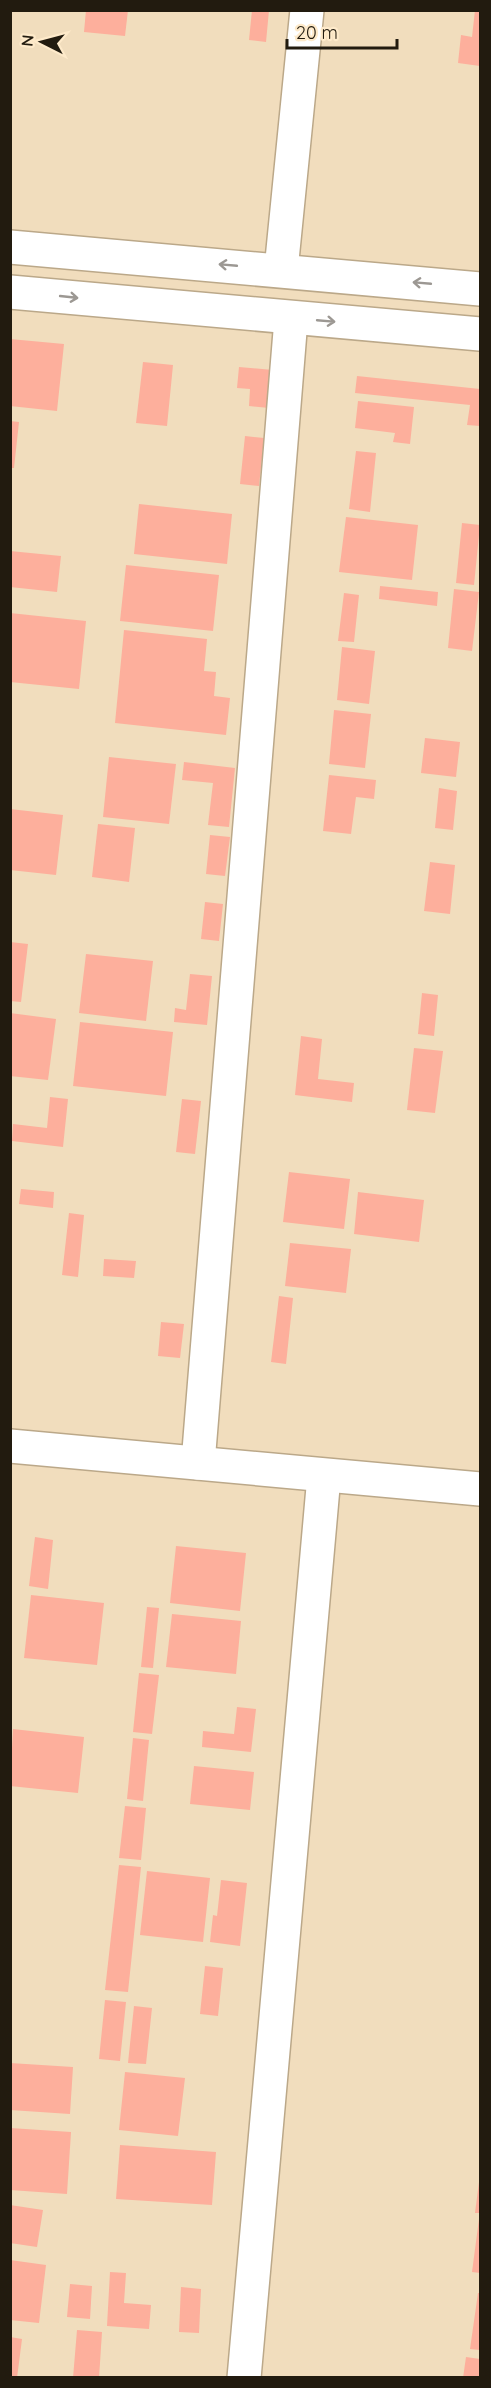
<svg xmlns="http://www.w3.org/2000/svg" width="491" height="2388" font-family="Quicksand,sans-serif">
<rect width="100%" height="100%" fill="#f1ddbd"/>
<!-- building -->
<g fill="#fdaf9c">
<polygon points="86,10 128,10 125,36 84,32"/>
<polygon points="252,10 269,10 266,42 249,40"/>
<polygon points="475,10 480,10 480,66 458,63 461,35 472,37"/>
<polygon points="10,339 64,344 57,411 10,406"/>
<polygon points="143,362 173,365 167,426 136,423"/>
<polygon points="239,367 273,370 269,408 249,406 250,389 237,388"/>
<polygon points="357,376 480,389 480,426 467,425 470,405 355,393"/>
<polygon points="358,401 414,407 410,444 393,442 395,433 355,428"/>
<polygon points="10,421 19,422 14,468 10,468"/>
<polygon points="245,436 264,438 259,486 240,484"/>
<polygon points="356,451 376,453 370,512 349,509"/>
<polygon points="139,504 232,514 227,564 134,554"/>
<polygon points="346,517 418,525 412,580 339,572"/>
<polygon points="462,523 480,525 474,585 456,583"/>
<polygon points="10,551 61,556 57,592 10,587"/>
<polygon points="126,565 219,575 213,631 120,621"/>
<polygon points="380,586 438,592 437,606 379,599"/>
<polygon points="454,589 479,592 472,651 448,648"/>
<polygon points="344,593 359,595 354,642 338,641"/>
<polygon points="10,613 86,621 79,689 10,682"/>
<polygon points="124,630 207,639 204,671 216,672 214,696 230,698 226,735 115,723"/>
<polygon points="342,647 375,651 369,704 337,700"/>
<polygon points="334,710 371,714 365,768 329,764"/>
<polygon points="425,738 460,742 456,777 421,773"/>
<polygon points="109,757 176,764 169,824 103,817"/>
<polygon points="184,762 235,768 229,827 208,825 213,783 182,780"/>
<polygon points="329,775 376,780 374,799 356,797 351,834 323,831"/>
<polygon points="439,788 457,791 453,830 435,828"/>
<polygon points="10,809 63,815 56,875 10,870"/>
<polygon points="98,824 135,828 129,882 92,877"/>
<polygon points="210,835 230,837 225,876 206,874"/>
<polygon points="430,862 455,865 450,914 424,911"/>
<polygon points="205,902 223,904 219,941 201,939"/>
<polygon points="10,942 28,944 21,1002 10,1001"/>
<polygon points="86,954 153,961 146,1021 79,1013"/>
<polygon points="190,974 212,976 207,1025 174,1022 175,1008 186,1010"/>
<polygon points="422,993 438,995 434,1036 418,1034"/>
<polygon points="10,1013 56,1019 48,1080 10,1076"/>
<polygon points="80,1022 173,1032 166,1096 73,1086"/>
<polygon points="301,1036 322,1039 318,1079 354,1083 352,1102 295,1095"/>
<polygon points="414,1048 443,1051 435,1113 407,1110"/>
<polygon points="50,1097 68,1099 63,1147 12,1141 13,1124 47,1128"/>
<polygon points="182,1099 201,1101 195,1154 176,1152"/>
<polygon points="289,1172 350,1179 344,1229 283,1222"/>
<polygon points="21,1189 54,1192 53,1208 19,1204"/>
<polygon points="358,1192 424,1200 419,1242 354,1234"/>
<polygon points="69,1213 84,1215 78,1277 62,1275"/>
<polygon points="290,1243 351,1249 346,1293 285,1286"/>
<polygon points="104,1259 136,1261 134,1278 103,1276"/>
<polygon points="279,1296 293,1298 286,1364 271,1362"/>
<polygon points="161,1322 184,1324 180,1358 158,1356"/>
<polygon points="35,1537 53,1540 48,1589 29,1586"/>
<polygon points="176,1546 246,1553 240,1611 170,1603"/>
<polygon points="31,1595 104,1603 97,1665 24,1658"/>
<polygon points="147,1607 159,1608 153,1668 141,1667"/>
<polygon points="172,1614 241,1621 236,1674 166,1667"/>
<polygon points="139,1673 159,1675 152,1734 133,1732"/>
<polygon points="237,1707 256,1709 251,1752 202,1747 203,1731 234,1734"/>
<polygon points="13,1729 84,1737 78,1793 10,1786"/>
<polygon points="133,1738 149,1740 143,1801 127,1799"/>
<polygon points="194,1766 254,1772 250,1810 190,1804"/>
<polygon points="125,1806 146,1808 141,1860 119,1858"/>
<polygon points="119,1865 141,1867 128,1992 105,1990"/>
<polygon points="147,1871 210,1878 203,1942 140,1935"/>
<polygon points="221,1880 247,1883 240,1946 210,1942 213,1915 217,1916"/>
<polygon points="205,1966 223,1968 218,2016 200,2014"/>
<polygon points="105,2000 126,2002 120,2061 99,2059"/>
<polygon points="134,2006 152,2008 146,2064 128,2063"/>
<polygon points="10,2063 73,2067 70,2114 10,2110"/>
<polygon points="125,2072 185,2078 178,2136 119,2130"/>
<polygon points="10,2128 71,2132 67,2194 10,2190"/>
<polygon points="120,2145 216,2152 212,2205 116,2199"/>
<polygon points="479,2182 480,2182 480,2213 475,2213"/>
<polygon points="10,2205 43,2210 37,2247 10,2243"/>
<polygon points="479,2219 480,2219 480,2273 472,2272"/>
<polygon points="10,2260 46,2265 39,2323 10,2320"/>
<polygon points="110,2272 126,2273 124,2303 151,2305 149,2329 107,2326"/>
<polygon points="70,2284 92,2286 90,2319 67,2317"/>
<polygon points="181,2287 201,2289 199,2333 179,2332"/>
<polygon points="478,2293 480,2293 480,2350 470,2349"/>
<polygon points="77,2330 102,2332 99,2378 73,2378"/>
<polygon points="10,2337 22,2339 17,2378 10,2378"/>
<polygon points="466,2357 480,2359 480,2378 463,2378"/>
</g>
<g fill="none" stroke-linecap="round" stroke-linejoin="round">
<!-- minor casing -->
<g stroke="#bba889" stroke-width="36">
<g id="minor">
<polyline points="10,247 480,289"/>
<polyline points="281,270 307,10"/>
<polyline points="10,292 480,334"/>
<polyline points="10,1446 480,1489"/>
<polyline points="198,1463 291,319"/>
<polyline points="244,2378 324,1476"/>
</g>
</g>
<!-- minor -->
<use href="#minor" stroke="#fff" stroke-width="33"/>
</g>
<!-- one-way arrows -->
<defs><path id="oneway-shaft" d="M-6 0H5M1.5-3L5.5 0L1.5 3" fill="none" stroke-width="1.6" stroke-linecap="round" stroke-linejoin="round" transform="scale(1.5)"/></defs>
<g stroke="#9c9893">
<use href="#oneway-shaft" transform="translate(228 265) rotate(-175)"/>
<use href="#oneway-shaft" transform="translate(422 283) rotate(-175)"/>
<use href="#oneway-shaft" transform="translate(69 297) rotate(6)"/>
<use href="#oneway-shaft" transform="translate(326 321) rotate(5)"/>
</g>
<!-- border -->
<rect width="491" height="2388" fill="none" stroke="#221b0f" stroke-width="24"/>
<!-- north arrow -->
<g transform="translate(42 42) rotate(276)" stroke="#feeaca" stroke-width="4.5" paint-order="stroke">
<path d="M0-4.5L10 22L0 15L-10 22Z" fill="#221b0f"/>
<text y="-9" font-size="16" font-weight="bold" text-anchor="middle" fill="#221b0f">N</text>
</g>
<!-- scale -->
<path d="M287 39v9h110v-9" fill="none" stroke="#221b0f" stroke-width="3"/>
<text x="296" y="39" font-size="18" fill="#221b0f" stroke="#feeaca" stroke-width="4.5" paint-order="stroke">20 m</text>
</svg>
